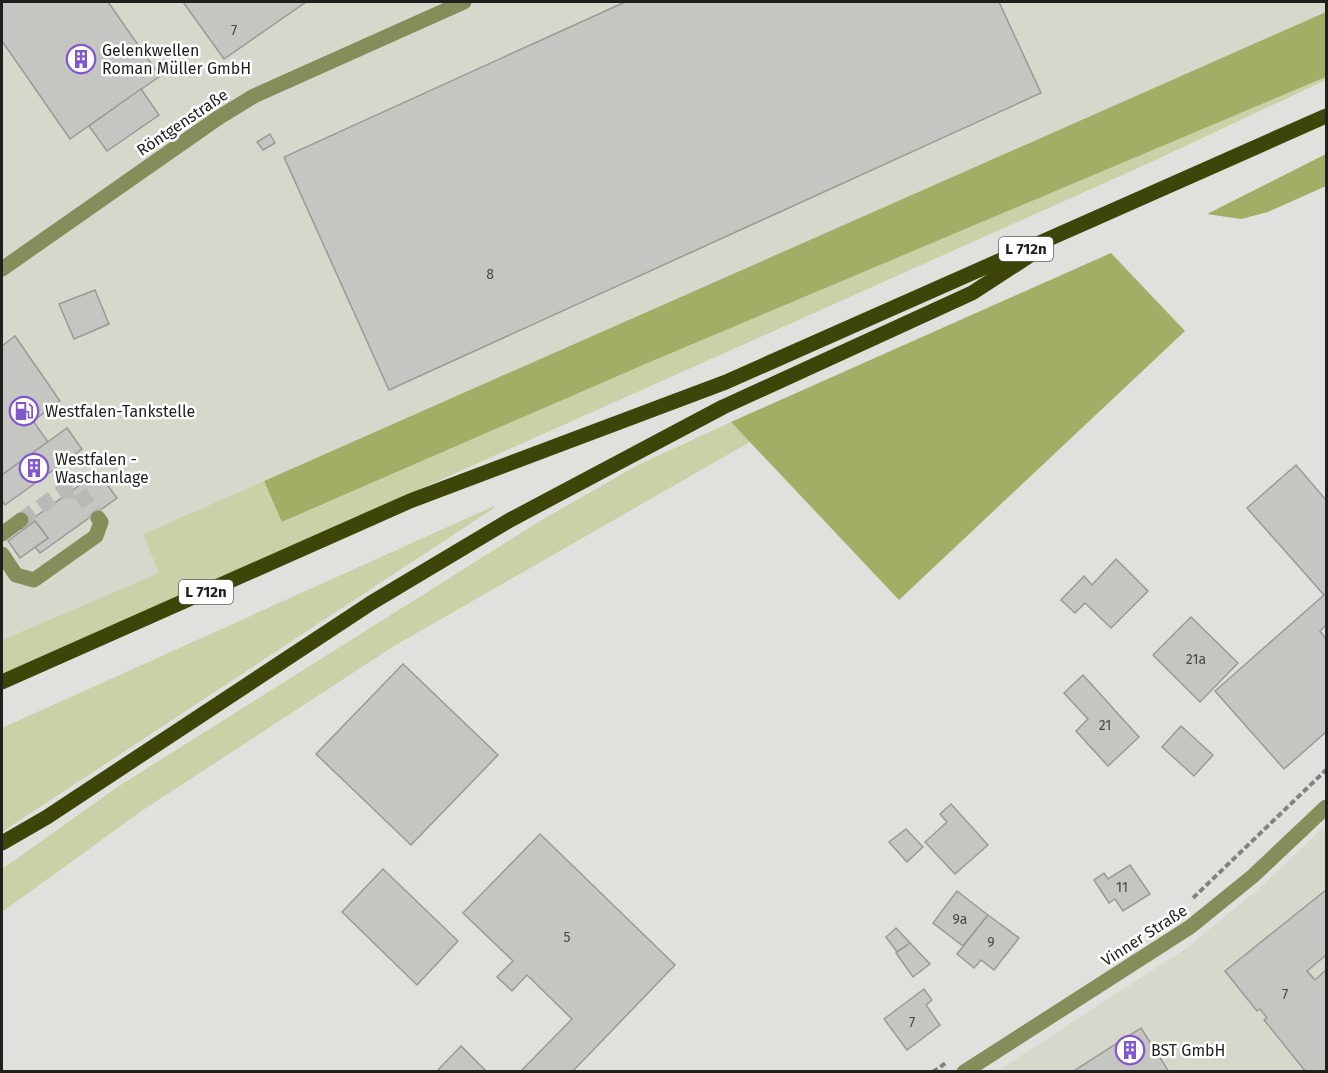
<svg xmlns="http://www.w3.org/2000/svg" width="1328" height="1073" font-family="'Fira Sans',sans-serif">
<rect width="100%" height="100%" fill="#e0e1dc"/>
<!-- built -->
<g fill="#d5d8cb">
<polygon points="2,2 1326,2 1326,12 143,534 160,573 2,640"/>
<polygon points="1326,825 1326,1071 996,1072 1188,947 1262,886"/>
</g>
<!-- green -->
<g fill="#c9d1a6">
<polygon points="1326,77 1326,80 1147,164 2,676 2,640 159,573 143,534 264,481 283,522 650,362"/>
<polygon points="731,422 750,442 394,646 143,810 2,912 2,869 119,786 540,521 638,465"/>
<polygon points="494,506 494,508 2,832 2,728"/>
</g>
<!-- forest -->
<g fill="#a2ad65">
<polygon points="1326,12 1326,77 650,362 282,522 264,481"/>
<polygon points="1326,154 1326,186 1268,212 1241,219 1207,214"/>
<polygon points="1111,253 1185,331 899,600 731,422"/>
</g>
<!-- building -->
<g fill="#c5c6c2" stroke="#999a96" stroke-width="1.5">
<polygon points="2,2 108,2 160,76 70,139 2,41"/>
<polygon points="183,2 306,2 224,59"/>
<polygon points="625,2 999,2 1041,93 389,390 284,157"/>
<polygon points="141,89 159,115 107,151 89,126"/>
<polygon points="270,134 275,143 263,150 257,142"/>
<polygon points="95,290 109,324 74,339 59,304"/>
<polygon points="15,336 60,401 33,421 48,442 2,475 2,346"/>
<polygon points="67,428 82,449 5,505 2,500 2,475"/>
<polygon points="1296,465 1326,500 1326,625 1320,631 1326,639 1326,732 1284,769 1215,691 1324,595 1247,508"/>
<polygon points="98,472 117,498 40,553 35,547 48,538 35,521 23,530 21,527"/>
<polygon points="35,521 48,538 20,558 8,541"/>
<polygon points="1116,559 1148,591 1111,628 1085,603 1075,613 1061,600 1084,576 1092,585"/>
<polygon points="1191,617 1238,663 1200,702 1153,655"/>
<polygon points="403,664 498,755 411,845 316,754"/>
<polygon points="1083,675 1139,737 1108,766 1076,731 1088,719 1064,693"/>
<polygon points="1181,726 1213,755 1194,776 1162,747"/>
<polygon points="951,804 988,845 955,874 925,842 947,822 940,814"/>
<polygon points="906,829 923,847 907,862 889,842"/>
<polygon points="540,834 675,965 572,1072 520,1072 572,1019 527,975 512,991 497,977 513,961 463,913"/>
<polygon points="1130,865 1150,894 1123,911 1115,899 1109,903 1094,880 1104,873 1108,879"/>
<polygon points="383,869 458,941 417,985 342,912"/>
<polygon points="1326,890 1326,955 1307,971 1315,980 1326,970 1326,1072 1306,1072 1264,1020 1267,1018 1260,1009 1257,1011 1225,971"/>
<polygon points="957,891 988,915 963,946 933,923"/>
<polygon points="988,915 1019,938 994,970 981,960 974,968 957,954"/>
<polygon points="896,928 910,943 897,952 886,937"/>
<polygon points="910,943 930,964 913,977 896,953"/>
<polygon points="924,989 932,1000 926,1005 940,1025 907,1050 884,1019"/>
<polygon points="1141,1028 1169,1072 1072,1072"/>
<polygon points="461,1046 487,1072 436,1072"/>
</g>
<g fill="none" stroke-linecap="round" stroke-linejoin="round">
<!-- minor-tunnel -->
<polyline stroke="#b9bab6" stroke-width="15" stroke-dasharray="15 8" stroke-linecap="butt" points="21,520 61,492 78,490 98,518"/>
<!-- path -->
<g stroke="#82837f" stroke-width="4" stroke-dasharray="6 3" stroke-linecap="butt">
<polyline points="1193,898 1326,770"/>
<polyline points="933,1072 947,1062"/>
</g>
<!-- minor -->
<g stroke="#858d5b" stroke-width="15">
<polyline points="2,269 218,118 254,96 464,2"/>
<polyline points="2,534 21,520"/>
<polyline points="2,554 16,575 34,580 96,536 101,522 98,518"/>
<polyline points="964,1072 1190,927 1253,876 1326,807"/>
</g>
<!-- major -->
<g stroke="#3e4508" stroke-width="15">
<polyline points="2,682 410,501 726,382 1326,116"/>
<polyline points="2,843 47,817 371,603 510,520 723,407 972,293 1029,256"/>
</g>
</g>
<!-- icons -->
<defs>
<g id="building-ring" transform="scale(1.5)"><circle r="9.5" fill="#fff" stroke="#8157d0" stroke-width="1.5"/><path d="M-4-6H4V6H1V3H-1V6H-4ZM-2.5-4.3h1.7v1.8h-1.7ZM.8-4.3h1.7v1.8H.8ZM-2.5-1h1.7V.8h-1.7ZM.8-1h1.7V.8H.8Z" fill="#8157d0"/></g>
<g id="fuel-ring" transform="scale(1.5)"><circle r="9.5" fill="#fff" stroke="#8157d0" stroke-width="1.5"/><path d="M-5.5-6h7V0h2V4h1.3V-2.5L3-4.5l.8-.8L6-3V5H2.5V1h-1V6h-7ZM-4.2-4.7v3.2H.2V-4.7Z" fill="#8157d0"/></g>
</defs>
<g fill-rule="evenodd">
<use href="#building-ring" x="81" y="59"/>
<use href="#fuel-ring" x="24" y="411"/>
<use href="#building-ring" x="34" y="468"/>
<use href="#building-ring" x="1130" y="1050"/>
</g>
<g text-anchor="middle" stroke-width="5" stroke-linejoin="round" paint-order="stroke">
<!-- number labels -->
<g font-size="14" fill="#484946">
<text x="234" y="35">7</text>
<text x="490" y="279">8</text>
<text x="1196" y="664">21a</text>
<text x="1105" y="730">21</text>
<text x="1122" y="892">11</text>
<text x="960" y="924">9a</text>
<text x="567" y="942">5</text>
<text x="991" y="947">9</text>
<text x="1285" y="999">7</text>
<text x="912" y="1027">7</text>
</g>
<!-- shield labels -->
<g fill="#fff" stroke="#626261" stroke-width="1.5">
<rect x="999" y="237" width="54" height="24" rx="4.5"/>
<rect x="179" y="580" width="54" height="24" rx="4.5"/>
</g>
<g font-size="15" font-weight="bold" fill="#1f1f1d">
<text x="1026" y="254">L 712n</text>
<text x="206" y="597">L 712n</text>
</g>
<!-- poi labels -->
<g font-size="16" fill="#1f1f1d" stroke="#fff" text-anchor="start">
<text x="102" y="56">Gelenkwellen<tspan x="102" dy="18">Roman Müller GmbH</tspan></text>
<text x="45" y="417">Westfalen-Tankstelle</text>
<text x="55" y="465">Westfalen -<tspan x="55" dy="18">Waschanlage</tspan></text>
<text x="1151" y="1056">BST GmbH</text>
</g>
<!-- street labels -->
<g font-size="16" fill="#1f1f1d" stroke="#fff">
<text transform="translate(182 122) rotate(-34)" y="6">Röntgenstraße</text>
<text transform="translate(1144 935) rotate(-33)" y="6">Vinner Straße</text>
</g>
</g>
<!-- border -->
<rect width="1328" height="1073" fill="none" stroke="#1f1f1d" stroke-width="6"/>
</svg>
